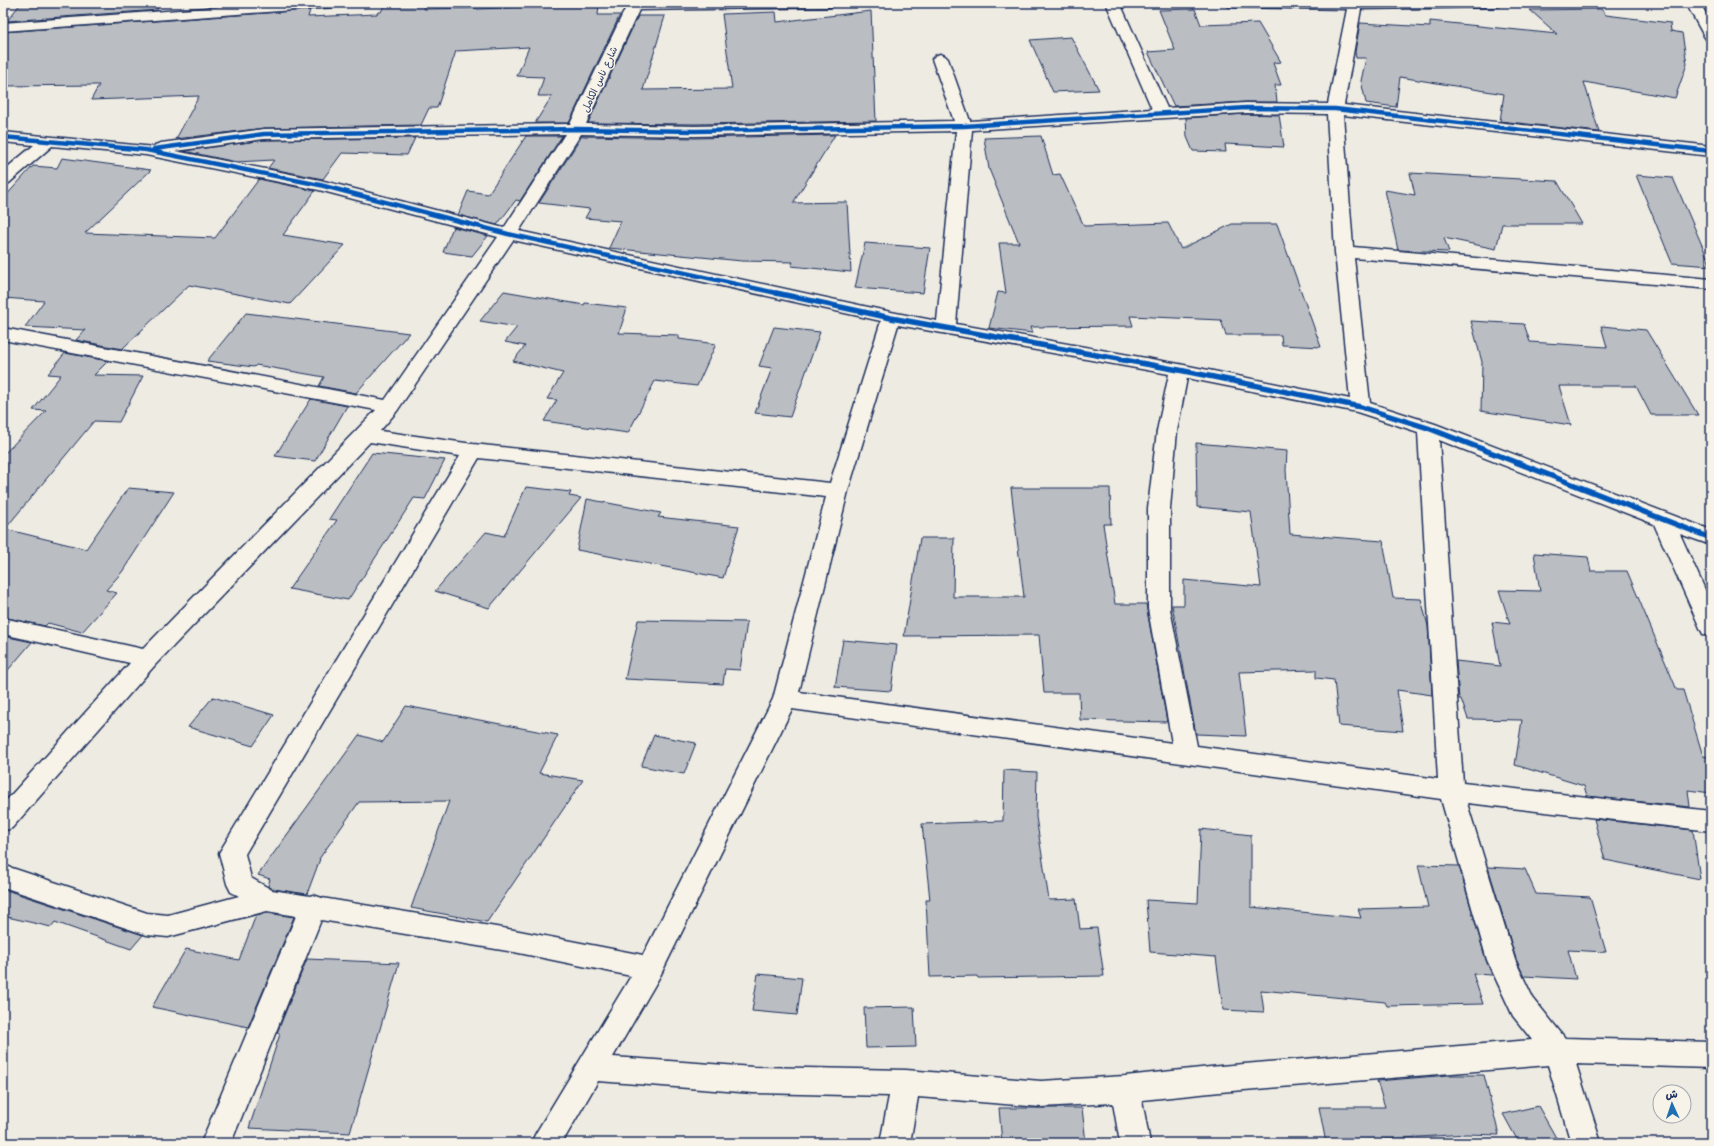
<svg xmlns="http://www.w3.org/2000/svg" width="1714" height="1146" font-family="'Architects Daughter','Playpen Sans Arabic',sans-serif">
<rect width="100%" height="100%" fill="#eeebe2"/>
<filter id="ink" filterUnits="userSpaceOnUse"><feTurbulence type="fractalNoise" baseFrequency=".025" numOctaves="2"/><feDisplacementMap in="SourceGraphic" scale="8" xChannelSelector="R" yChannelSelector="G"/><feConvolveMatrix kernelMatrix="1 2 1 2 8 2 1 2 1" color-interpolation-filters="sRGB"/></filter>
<g filter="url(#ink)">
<!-- building -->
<g fill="#babdc2" stroke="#1b2f5e">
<polygon points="21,3 160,3 157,10 7,21"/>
<polygon points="426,3 424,9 477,8 477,9 599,4 598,15 620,15 569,123 535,123 552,96 538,96 544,77 517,76 529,47 456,51 437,108 429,108 421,125 264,128 176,139 199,96 91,100 99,85 3,86 3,32 307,10 310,10 308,17 377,14 378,12 381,12 385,4"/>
<polygon points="1195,9 1201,25 1258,23 1281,62 1273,63 1281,85 1275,85 1277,102 1246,102 1174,106 1148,52 1175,50 1159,10"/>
<polygon points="1601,9 1606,15 1670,23 1671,31 1682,33 1687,64 1675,98 1584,82 1599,132 1500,121 1504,94 1400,77 1396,107 1366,103 1361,81 1366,58 1356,58 1355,52 1360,23 1430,27 1430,21 1557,34 1530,10"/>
<polygon points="871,11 876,121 695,124 588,123 638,16 665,16 643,90 732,89 722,14 776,12 777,22"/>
<polygon points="1071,37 1099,90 1053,92 1030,40"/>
<polygon points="1246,114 1279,115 1284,147 1225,144 1226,152 1193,151 1187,137 1186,118"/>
<polygon points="835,135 793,203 847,202 851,272 791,266 793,262 742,261 609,248 621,221 585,218 590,209 539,203 582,136 695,138"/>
<polygon points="526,136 562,136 520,201 516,200 497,225 458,215 468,191 488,194"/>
<polygon points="1041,136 1053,175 1060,174 1084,226 1168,223 1181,249 1232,224 1277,224 1321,347 1282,345 1281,335 1226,335 1221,320 1130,316 1133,326 1030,327 1032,333 989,328 998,292 1006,293 999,243 1019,243 989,169 984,138"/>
<polygon points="415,138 407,155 342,153 323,179 268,168 274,160 236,162 184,151 264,140"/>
<polygon points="62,158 151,170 85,233 215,238 259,179 315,191 283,235 345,245 290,304 189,285 122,349 76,340 85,330 25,327 44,301 3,298 3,199 33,166 57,168"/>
<polygon points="1410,173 1557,181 1582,224 1502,224 1496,249 1444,238 1449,252 1398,250 1385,190 1415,195"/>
<polygon points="1636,175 1673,178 1711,266 1672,263"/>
<polygon points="453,227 488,236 472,256 443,252"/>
<polygon points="865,243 930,248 923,293 855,288"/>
<polygon points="504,291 584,305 585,303 627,308 619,333 679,335 679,339 716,344 697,386 655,381 628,433 544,421 557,400 547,399 563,373 513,361 525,346 505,342 517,327 480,321"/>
<polygon points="246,313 369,328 409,333 356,393 319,386 324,377 256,365 254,367 207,361"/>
<polygon points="1471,321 1524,324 1530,342 1607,347 1601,326 1646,330 1698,415 1651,415 1636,386 1559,386 1571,425 1481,411 1482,362"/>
<polygon points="774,327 820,332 790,417 755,413 772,368 759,366"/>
<polygon points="65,353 108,361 94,375 143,376 119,422 94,421 5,529 86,549 128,488 174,492 122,572 106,590 117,593 82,632 48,623 45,626 3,617 3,455 46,411 33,410 61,375 48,374"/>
<polygon points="311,399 347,406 315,461 275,456"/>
<polygon points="1196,443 1287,451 1286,470 1290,534 1383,541 1393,598 1421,599 1428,626 1432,695 1397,690 1403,731 1339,726 1334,680 1316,678 1316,670 1239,672 1246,736 1196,734 1172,605 1184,605 1184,580 1261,587 1251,512 1197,507"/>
<polygon points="372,453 445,460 425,499 414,498 348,600 289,589 337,520 329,519"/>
<polygon points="526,487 571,492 569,496 581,498 489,608 435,591 486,532 504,536"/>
<polygon points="1011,488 1110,488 1111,524 1103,524 1115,604 1146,604 1167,722 1080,720 1079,693 1044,693 1039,635 904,636 920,538 954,538 953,597 1024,597"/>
<polygon points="587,499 661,513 658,517 739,526 723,578 577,550"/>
<polygon points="1534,553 1588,557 1591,571 1627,571 1677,690 1683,690 1703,756 1711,757 1711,793 1688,790 1690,807 1587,796 1584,786 1515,765 1522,720 1468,719 1461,699 1459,699 1456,661 1500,666 1492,622 1510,624 1499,590 1540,591"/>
<polygon points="638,620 747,622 740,670 725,669 723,684 625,679"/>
<polygon points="3,636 32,642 3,676"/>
<polygon points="843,640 897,645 891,691 835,687"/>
<polygon points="213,697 274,715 253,746 188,727"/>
<polygon points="406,706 558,735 539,773 583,780 487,922 411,908 449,801 359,802 319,859 320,859 307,894 273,889 268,886 270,879 258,875 359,735 383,742"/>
<polygon points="654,735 696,743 684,774 641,766"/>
<polygon points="1004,770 1037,772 1036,817 1049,900 1076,899 1080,929 1097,928 1104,976 978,978 977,976 930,977 926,900 930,900 922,824 1003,821"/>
<polygon points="1594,819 1693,830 1700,879 1605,860"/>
<polygon points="1201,829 1251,835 1251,907 1361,918 1358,909 1428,907 1418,865 1459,866 1486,960 1492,975 1473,974 1483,1004 1387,1006 1385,1002 1261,990 1264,1012 1223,1010 1216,957 1150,952 1146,900 1198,903"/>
<polygon points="1488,867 1525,869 1536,894 1590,897 1606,952 1568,950 1576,979 1524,976 1516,959"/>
<polygon points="3,889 143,935 131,949 55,922 51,927 3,916"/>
<polygon points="267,913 294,917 248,1027 152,1007 186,949 239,960 256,915"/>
<polygon points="307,959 399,963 350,1133 249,1128 280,1034 277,1033"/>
<polygon points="758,974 802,978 797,1015 752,1011"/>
<polygon points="914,1007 916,1047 866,1048 864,1008"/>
<polygon points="1449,1075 1484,1075 1499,1135 1466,1134 1326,1143 1319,1107 1385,1107 1377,1081"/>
<polygon points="1538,1106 1559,1143 1519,1143 1503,1114"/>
<polygon points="999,1108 1082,1108 1086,1143 1002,1143"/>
</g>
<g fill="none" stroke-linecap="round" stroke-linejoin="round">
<!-- street casing -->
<g stroke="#1b2f5e" stroke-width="3">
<g id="street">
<polygon points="275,3 341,3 339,6 334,7 3,31 3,23"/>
<path d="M628,3H836L834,6L829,7L639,10L586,124L695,126L954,121L932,59L935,56L940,54L945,56L948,59L970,121L1152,109L1106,3H1120L1167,108L1246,103L1328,104L1347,9L1233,7L1228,6L1226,3H1501L1499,6L1494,7L1361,9L1344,105L1711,146V156L1343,115L1353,247L1711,279V289L1354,258L1370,403L1435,424L1711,530V545L1680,534L1711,603V636L1703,634L1700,628L1654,524L1439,440L1463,783L1711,811V831L1467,803L1515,960L1533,998L1565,1038L1711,1042V1068L1576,1064L1601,1143H1571L1548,1065L1220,1092L1142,1100L1150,1143H1120L1113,1103L1041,1107L918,1097L910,1143H880L889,1096L753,1093L598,1081L562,1143H531L536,1133L631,976L514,952L321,920L231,1143H201L296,916L267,911L168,937L147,935L3,887V865L147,913L168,915L239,896L231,892L227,884L219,853L460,456L370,442L156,664L12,828L3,831V804L130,663L3,634V618L143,649L376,410L3,340V328L385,400L498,237L319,190L146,155L52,146L9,183L3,184V171L34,145L3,142V132L154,147L155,145L161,143L264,129L570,124ZM1246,113L1327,114L1335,252L1350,399L1179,364L956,324L972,130ZM956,131L937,321L891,312L519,231L581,134L695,136ZM565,134L504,228L320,180L175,151L264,139ZM513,240L881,321L830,483L473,444L380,431L397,411ZM898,325L1169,374L1157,431L1148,508V609L1172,743L799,692L848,491ZM1187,378L1357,412L1418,432L1438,779L1197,746L1170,609V508L1177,431ZM479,458L826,497L773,699L643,955L514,930L322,898L313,895L310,896L272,890L251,878L245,854ZM792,709L1441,799L1487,960L1513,1016L1532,1040L1220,1066L1125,1076L1041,1081L906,1070L753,1067L613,1057L660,976Z"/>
<polygon points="1686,3 1700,3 1711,23 1711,40 1706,39 1704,36"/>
</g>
</g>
<!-- street -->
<use href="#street" fill="#f7f3e8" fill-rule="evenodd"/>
<!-- cycleway-far1 casing -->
<g stroke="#f7f3e8" stroke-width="6">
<g id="cycleway-far1">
<polyline points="3,137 146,150 320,185 508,234 781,294"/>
<polyline points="154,149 264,134 576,129 695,131 964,126 1246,108 1335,109 1711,151"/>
</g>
</g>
<!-- cycleway casing -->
<g stroke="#f7f3e8" stroke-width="8">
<polyline id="cycleway" points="776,293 891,318 1179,370 1361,407 1428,428 1711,538"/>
</g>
<!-- cycleway-far1 -->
<use href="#cycleway-far1" stroke="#0057b8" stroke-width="4.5"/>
<!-- cycleway -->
<use href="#cycleway" stroke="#0057b8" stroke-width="5.5"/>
</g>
</g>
<g text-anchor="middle" stroke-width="3" stroke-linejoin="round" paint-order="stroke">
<!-- far-street labels -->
<g font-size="10" fill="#1b2f5e" stroke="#f7f3e8">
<text transform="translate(599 79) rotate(-65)" y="4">شارع ناس الكامل</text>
</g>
</g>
<!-- margin -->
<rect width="1714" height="1146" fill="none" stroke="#f7f3e8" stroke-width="16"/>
<rect x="8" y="8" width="1698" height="1130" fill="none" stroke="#1b2f5e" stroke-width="1.5" filter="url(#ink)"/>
<!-- north arrow -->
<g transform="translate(1672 1104) rotate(357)"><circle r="19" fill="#f7f3e8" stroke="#9fa5b1"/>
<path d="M0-3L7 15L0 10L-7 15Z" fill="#1f6fb2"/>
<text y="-6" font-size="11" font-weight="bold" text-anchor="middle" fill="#1b2f5e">ش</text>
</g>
</svg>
